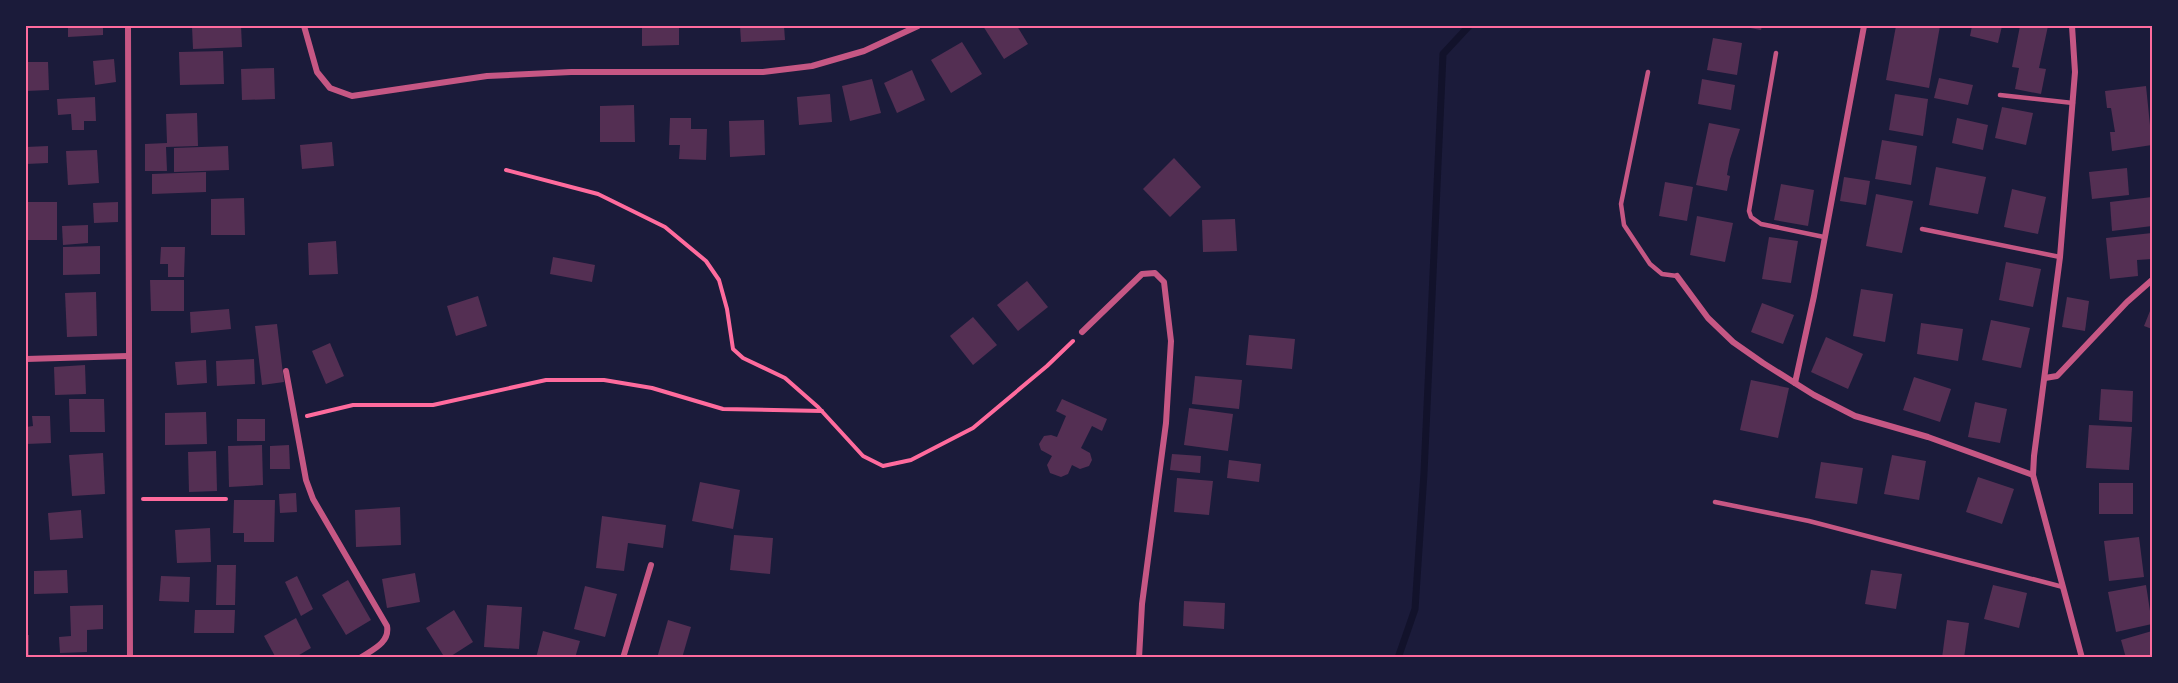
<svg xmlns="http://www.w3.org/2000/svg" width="2178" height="683" font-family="Helvetica,sans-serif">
<rect width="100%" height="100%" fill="#1b1b3a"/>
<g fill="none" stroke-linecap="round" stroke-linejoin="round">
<!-- stream -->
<polyline stroke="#12122b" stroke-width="7" points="1398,658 1415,609 1424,473 1443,54 1469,26"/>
</g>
<!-- building -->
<g fill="#542f53">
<polygon points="68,26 103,26 103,35 68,37"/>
<polygon points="192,26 241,26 242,47 193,49"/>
<polygon points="642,26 679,26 679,45 642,46"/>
<polygon points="740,26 784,26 785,40 741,42"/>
<polygon points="983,26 1017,26 1028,44 1004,59"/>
<polygon points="1739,26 1762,26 1761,30"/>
<polygon points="1896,26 1940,26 1929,88 1886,80"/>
<polygon points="1972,26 2002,26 1998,43 1970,36"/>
<polygon points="2020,26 2048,26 2039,68 2046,69 2041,94 2015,89 2019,68 2012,67"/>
<polygon points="1713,38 1742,43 1737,75 1707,70"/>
<polygon points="962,42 982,74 951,93 931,60"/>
<polygon points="223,51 224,84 180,85 179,52"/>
<polygon points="114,59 116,82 95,85 93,61"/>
<polygon points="26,62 48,62 49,90 26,91"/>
<polygon points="274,68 275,99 242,100 241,69"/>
<polygon points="912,70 925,100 897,113 884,83"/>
<polygon points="1939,78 1973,85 1968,105 1934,98"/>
<polygon points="872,79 881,113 850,121 842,86"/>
<polygon points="1702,79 1735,85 1731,110 1698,104"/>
<polygon points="2146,86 2152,145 2112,151 2110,132 2115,132 2111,108 2107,108 2105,91"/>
<polygon points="830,94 832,122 799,125 797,97"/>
<polygon points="1895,94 1928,99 1923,136 1889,130"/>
<polygon points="95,97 96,121 84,121 84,130 72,130 71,114 58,115 57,99"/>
<polygon points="634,105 635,142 600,142 600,106"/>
<polygon points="2002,107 2033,113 2026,145 1995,138"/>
<polygon points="197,113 198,146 166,147 167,171 145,171 145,144 167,143 166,114"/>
<polygon points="670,118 691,118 691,129 707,129 706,160 679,159 680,145 669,145"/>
<polygon points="1957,118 1988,125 1983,150 1952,143"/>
<polygon points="764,120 765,155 730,157 729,121"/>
<polygon points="1709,123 1740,129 1730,159 1727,175 1730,176 1727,191 1696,185"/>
<polygon points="1882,140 1917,146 1911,185 1875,179"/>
<polygon points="332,142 334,166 302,169 300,145"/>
<polygon points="48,146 48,163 26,164 26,147"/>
<polygon points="228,146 229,170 174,172 174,148"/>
<polygon points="97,150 99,183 68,185 66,151"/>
<polygon points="1174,158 1201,187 1170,217 1143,189"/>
<polygon points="1936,167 1986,177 1978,214 1929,205"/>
<polygon points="2127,168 2129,195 2092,199 2089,172"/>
<polygon points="206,172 206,192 152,194 152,174"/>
<polygon points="1844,177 1870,181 1866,205 1840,201"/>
<polygon points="1665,182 1693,187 1687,221 1659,216"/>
<polygon points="1781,184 1814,190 1808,226 1774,220"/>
<polygon points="2012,189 2046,197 2038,234 2004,227"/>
<polygon points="1876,194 1913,201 1902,253 1866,246"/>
<polygon points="2152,197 2152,226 2112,231 2110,202"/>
<polygon points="244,198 245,235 211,235 211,199"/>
<rect x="26" y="202" width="31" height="38"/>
<polygon points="118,202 118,222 94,223 93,203"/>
<polygon points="1697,216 1733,223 1725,262 1690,255"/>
<polygon points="1235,219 1237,251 1203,252 1202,220"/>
<polygon points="88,225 88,243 63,245 62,226"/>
<polygon points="2152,233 2152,259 2137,260 2138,276 2110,279 2106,238"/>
<polygon points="1769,237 1798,241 1791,283 1762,279"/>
<polygon points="336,241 338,274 309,275 308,243"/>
<polygon points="100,246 100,274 63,275 63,247"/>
<polygon points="161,247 185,247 184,277 168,277 168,264 160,264"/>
<polygon points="553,257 595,265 592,282 550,274"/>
<polygon points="2006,262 2041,269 2033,307 1999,300"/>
<polygon points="150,280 184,280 184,311 151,311"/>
<polygon points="1027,281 1048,307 1018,331 997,305"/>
<polygon points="1861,289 1893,294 1885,342 1853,336"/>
<polygon points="96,292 97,336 67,337 65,293"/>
<polygon points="478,296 487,326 456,336 447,306"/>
<polygon points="2067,297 2089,301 2085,331 2062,327"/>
<polygon points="1762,303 1794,315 1783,344 1751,332"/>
<polygon points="2152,306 2152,329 2144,326"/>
<polygon points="229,309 231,329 191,333 190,312"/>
<polygon points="973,317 997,345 973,365 950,336"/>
<polygon points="1991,320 2030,328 2021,368 1982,360"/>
<polygon points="1921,323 1963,329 1958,361 1917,354"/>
<polygon points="277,324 284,382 262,385 255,326"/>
<polygon points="1249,335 1295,339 1292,369 1246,365"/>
<polygon points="1826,337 1863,354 1848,389 1811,372"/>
<polygon points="330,343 344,376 326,384 312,351"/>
<polygon points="254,359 255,384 217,386 216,361"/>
<polygon points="206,360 207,383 177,385 175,362"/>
<polygon points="85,365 86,394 55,395 54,367"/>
<polygon points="1195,376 1242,380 1239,409 1192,404"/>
<polygon points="1914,377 1951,389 1940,422 1903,410"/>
<polygon points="1751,380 1789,388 1778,438 1740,430"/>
<polygon points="2101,389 2133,391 2132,422 2099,420"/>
<polygon points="69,399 104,399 105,432 70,432"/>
<polygon points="1062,399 1107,419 1102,431 1092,426 1081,448 1090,453 1092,460 1089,466 1080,469 1072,465 1068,474 1061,477 1050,473 1047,465 1052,456 1041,450 1039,444 1044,436 1051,435 1057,437 1066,416 1056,411"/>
<polygon points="1975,402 2007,409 2000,443 1968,437"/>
<polygon points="1189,408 1233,414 1228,451 1184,445"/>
<polygon points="206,412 207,444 165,445 165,413"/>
<polygon points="32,416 50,416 51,443 26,444 26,427 33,426"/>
<rect x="237" y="419" width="28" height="22"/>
<polygon points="2089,425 2132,427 2129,470 2086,468"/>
<polygon points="262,445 263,485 229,487 228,446"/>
<polygon points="289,445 290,469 270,469 270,446"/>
<polygon points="216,451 217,491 189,492 188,452"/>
<polygon points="103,453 105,494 72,496 69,455"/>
<polygon points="1172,454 1201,456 1200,473 1170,470"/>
<polygon points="1892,455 1926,461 1919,500 1884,494"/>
<polygon points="1229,460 1261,464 1259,482 1227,478"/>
<polygon points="1821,462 1863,468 1857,504 1815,498"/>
<polygon points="1978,477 2014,489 2002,524 1966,512"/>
<polygon points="1177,478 1213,481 1209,515 1174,512"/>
<polygon points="700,482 740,490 733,529 692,521"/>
<rect x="2099" y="483" width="34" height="31"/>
<polygon points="296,493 297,512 280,513 279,494"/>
<polygon points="234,500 275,500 274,542 244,542 244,533 233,533"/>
<polygon points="400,507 401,545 356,547 355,510"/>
<polygon points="81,510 83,538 50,540 48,513"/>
<polygon points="602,516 666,525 663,548 628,543 624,571 596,568"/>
<polygon points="210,528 211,562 177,563 175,530"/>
<polygon points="734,535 773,538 770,574 730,570"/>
<polygon points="2139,537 2144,577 2109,581 2104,541"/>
<polygon points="217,565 236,565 235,605 216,605"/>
<polygon points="67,570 68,593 34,594 34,571"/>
<polygon points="1871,570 1902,574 1896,609 1865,604"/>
<polygon points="415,573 420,602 387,608 382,579"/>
<polygon points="161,576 190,577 189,602 159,601"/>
<polygon points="297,576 313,609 301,616 285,582"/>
<polygon points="348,580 371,620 346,635 322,595"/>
<polygon points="1993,585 2027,593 2019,628 1984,619"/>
<polygon points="2146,585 2152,624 2116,632 2108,592"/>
<polygon points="585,586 617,594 605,637 574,629"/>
<polygon points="1184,601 1225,603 1224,629 1183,626"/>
<polygon points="103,605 103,629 87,630 87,652 60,653 59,637 71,636 70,606"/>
<polygon points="487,605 522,607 519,649 484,647"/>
<polygon points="195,610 235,610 234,633 194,633"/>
<polygon points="454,610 473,642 448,658 445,658 426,628"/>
<polygon points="296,618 311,648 294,658 276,658 264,636"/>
<polygon points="668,620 691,627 682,658 657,658"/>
<polygon points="1947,620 1969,623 1964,658 1942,658"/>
<polygon points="543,631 580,641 575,658 536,658"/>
<polygon points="2152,631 2152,658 2126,658 2121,640"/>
<rect x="26" y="635" width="3" height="23"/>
</g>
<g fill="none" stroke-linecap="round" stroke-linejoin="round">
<!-- path -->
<g stroke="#ff6b9d" stroke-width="4">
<polyline points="506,170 598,194 665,227 706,261 719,280 727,309 733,349 743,358 785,378 818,407 863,456 883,466 911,460 973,428 1047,366 1073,341"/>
<polyline points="307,416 353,405 433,405 546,380 604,380 652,388 723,409 822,411"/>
<polyline points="143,499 226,499"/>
</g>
<!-- service -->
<g stroke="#c65784" stroke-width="4.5">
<polyline points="1776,53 1749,211 1751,217 1761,224 1824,237"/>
<polyline points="1648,72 1621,204 1624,225 1650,264 1662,274 1677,276"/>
<polyline points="2000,95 2073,103"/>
<polyline points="1922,229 2060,257"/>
<polyline points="1715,502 1809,521 2063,587"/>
</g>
<!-- minor -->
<g stroke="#c65784" stroke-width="6">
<polyline points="128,26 130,658"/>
<polyline points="304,26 317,72 330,88 352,96 487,76 571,72 763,72 812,66 864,51 918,26"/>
<polyline points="2072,26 2075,72 2060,257 2034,456 2033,475 2082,658"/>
<polyline points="1677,276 1708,318 1733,342 1763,363 1814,395 1855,416 1928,437 2033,475"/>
<polyline points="1082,332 1142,274 1155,273 1164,282 1171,341 1166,423 1142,604 1139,658"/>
<polyline points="26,359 128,356"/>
<path d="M286,371L306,480L313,499L387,626C390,643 372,650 360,658"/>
<polyline points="2045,378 2057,376 2127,302 2152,280"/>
<polyline points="1795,383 1814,296 1864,26"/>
<polyline points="623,658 651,565"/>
</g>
</g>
<!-- border -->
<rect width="2178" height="683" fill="none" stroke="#1b1b3a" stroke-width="54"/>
<rect x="27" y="27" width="2124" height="629" fill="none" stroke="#ff6b9d" stroke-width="2"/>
</svg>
